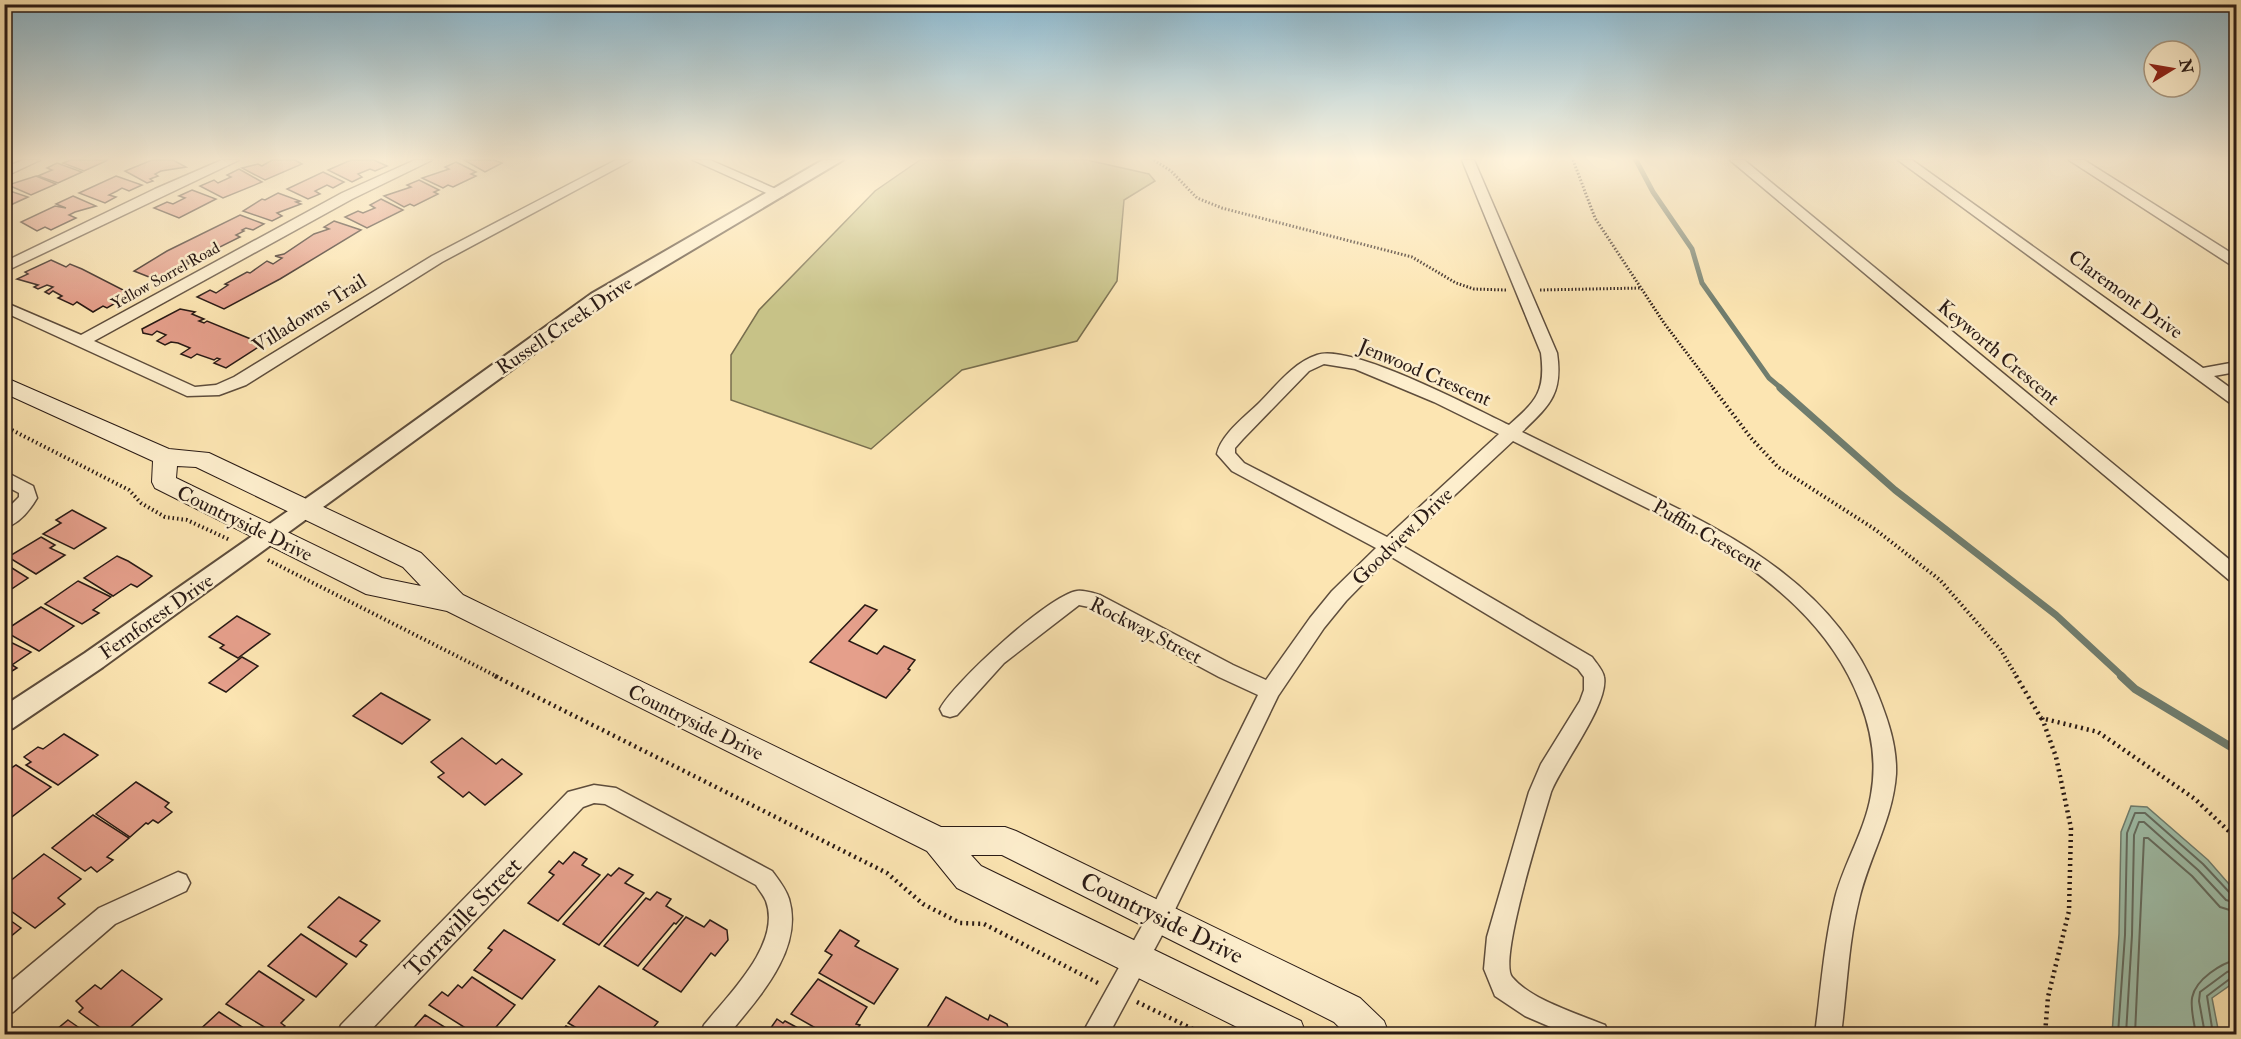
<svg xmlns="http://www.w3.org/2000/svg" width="2241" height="1039" font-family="'IM FELL Double Pica',serif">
<rect width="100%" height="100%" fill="#fce5b2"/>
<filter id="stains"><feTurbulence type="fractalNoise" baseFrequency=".00333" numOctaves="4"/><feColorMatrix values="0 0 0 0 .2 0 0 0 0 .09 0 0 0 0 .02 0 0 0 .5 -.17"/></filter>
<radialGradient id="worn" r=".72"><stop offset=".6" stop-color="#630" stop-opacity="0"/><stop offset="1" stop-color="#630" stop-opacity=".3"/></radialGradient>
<!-- green -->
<polygon fill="#c7c287" stroke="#786e4e" stroke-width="1.5" points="920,160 1087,160 1149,174 1155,181 1124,200 1117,281 1077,341 962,370 871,449 731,400 731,355 759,310 875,191"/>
<!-- water -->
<polygon fill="#9fbfaa" stroke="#707d6e" stroke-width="1.5" points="2131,806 2147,807 2208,860 2236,892 2236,981 2212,998 2219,1034 2112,1034 2119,934 2121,832"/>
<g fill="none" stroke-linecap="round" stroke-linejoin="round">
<!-- shore -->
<g stroke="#646c60" stroke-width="2">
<polyline points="2118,1034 2125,935 2127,833 2135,813 2145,813 2203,864 2230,893 2236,895"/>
<polyline points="2126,1034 2132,935 2134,835 2139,822 2144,822 2198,870 2226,900 2236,903"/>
<polyline points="2135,1034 2144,838 2148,838 2192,876 2220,907 2236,912"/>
<path d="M2196,1034C2191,1006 2185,992 2210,973C2218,967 2226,962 2236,960"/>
<polyline points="2205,1034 2199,1001 2200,992 2227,972 2236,969"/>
<polyline points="2213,1034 2207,996 2231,978 2236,977"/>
</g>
<!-- stream-far2 -->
<polyline stroke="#707d6e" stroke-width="5" points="1636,160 1653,192 1692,249 1702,283 1769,378 1782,389"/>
<!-- stream-far1 -->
<polyline stroke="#707d6e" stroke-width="7" points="1780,388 1895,490 2056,615 2123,677"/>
<!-- stream -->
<polyline stroke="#707d6e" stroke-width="8" points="2121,676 2135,689 2236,750"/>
</g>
<!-- building -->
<g fill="#e59f8b" stroke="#291a15" stroke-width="1.5">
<polygon points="71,160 108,160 84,171 63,163"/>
<polygon points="152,160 173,160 186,167 161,171 155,174 158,176 150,179 153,181 147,183 125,171"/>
<polygon points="272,160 295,160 302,164 265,180 242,168 258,164 262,166"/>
<polygon points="351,160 374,160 387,166 375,171 370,169 358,174 362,177 352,182 328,170"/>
<polygon points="464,160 494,160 502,163 485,172"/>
<polygon points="456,162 476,172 471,174 476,176 453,187 448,185 443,188 422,178 449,169 445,167"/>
<polygon points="57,163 82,172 58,183 38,176 52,170 47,168"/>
<polygon points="239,169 262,182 223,198 200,186 214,180 218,183 231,177 227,175"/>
<polygon points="323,172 344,182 333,188 327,185 315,191 320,194 308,199 287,189"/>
<polygon points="36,176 56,184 31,195 8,185"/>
<polygon points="116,176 142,185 129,191 122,188 117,191 109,195 116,197 105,203 79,193"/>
<polygon points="419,180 439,190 434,192 438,194 414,206 410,204 404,207 384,196 411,187 407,185"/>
<polygon points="4,189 28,197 4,208"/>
<polygon points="192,190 216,199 179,218 154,208 167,202 173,204 185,198 179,196"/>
<polygon points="278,193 300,201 296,202 301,204 277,213 282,216 272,221 243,211 262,199 265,200"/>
<polygon points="73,196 96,206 75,212 69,215 76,218 51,230 45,227 37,231 21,222 55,206 66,208 56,204"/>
<polygon points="381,199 403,210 367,228 345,217 358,211 363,213 375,208 370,205"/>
<polygon points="240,215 264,224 253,230 246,228 242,230 244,231 236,235 240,237 218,248 216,247 198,258 194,257 185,261 190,263 159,281 134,271 167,251"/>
<polygon points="334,221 361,230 280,279 224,309 197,297 210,290 216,293 228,285 225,284 247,272 250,273 267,261 273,264 282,258 275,256 284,254 314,234 329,229 324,227"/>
<polygon points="51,260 66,267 70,264 82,269 131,294 107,308 103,306 93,312 77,302 73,305 58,298 62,296 53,291 49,294 45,292 53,287 47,285 38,289 34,287 38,285 17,279 28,274 25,272"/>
<polygon points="180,309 195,312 192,314 204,319 199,321 204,323 207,321 263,344 226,368 214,363 220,359 217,358 214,360 197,354 191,358 181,354 190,348 178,343 171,342 165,345 157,341 166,335 157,331 152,335 143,333 142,329"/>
<polygon points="72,510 106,528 74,549 43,534 61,523 56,520"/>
<polygon points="41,537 55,545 50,548 65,555 36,574 8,557"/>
<polygon points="117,556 128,561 152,576 137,587 131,584 113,596 84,578"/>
<polygon points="4,563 28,578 4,594"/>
<polygon points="78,581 111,597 93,610 99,613 82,624 45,604"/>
<polygon points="865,605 877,610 849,641 877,654 884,646 915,660 908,669 910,670 886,698 810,662"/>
<polygon points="41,607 74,626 39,651 4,631"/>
<polygon points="237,616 270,634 238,658 220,648 224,645 209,637"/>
<polygon points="4,639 31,652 12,665 17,668 4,676"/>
<polygon points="242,657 258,666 226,692 209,683"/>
<polygon points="381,693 430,720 402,744 353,716"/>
<polygon points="64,734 98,755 58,785 26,765 31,762 24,757 38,747 43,749"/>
<polygon points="462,738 496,764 502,759 522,774 485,805 469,792 463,797 438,777 444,773 431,762"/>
<polygon points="16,765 51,787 9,819 4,815 4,773"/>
<polygon points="136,782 169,803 165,807 172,812 158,823 153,820 148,824 146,823 130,837 96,814"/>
<polygon points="93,815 129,838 107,857 113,860 97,872 91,867 85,871 52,848"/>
<polygon points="574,852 587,859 582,865 600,875 558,921 528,903 554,875 549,872 559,861 563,864"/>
<polygon points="44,854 81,879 58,898 65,904 35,928 4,906 4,886"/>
<polygon points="619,868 633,875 625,883 644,893 599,945 563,924 608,874 611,876"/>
<polygon points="657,892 671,899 666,906 683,916 676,924 674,923 638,966 604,946 646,898 650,900"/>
<polygon points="339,897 380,921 360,941 367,945 356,957 308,927"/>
<polygon points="4,916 21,928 4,942"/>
<polygon points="686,917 704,927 710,920 727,930 728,940 715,956 711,953 681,992 643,969"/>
<polygon points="504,930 555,960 522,999 474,970 492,950 488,948"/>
<polygon points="840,930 859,941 855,946 898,969 874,1004 819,973 832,955 825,951"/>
<polygon points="301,934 347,964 316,997 268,966"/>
<polygon points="122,970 162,999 123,1034 109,1034 79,1012 83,1008 76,1001 95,985 101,989"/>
<polygon points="259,971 304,1000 281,1023 285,1026 276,1034 226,1004"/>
<polygon points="472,977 515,1005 490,1034 475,1034 429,1005 442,992 448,996 458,985 462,988"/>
<polygon points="818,979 867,1007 856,1024 860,1025 854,1034 826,1034 791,1014"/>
<polygon points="599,986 658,1022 648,1034 587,1034 568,1023"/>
<polygon points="946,997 988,1020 990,1015 1007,1024 1009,1031 1007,1034 923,1034"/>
<polygon points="219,1012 253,1034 195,1034"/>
<polygon points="425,1015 456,1034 408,1034"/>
<polygon points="777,1019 783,1023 785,1021 809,1034 773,1034 768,1032"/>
<polygon points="68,1020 88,1034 51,1034"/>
<polygon points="566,1026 581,1034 559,1034"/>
</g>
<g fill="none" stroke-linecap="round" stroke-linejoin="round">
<!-- minor casing -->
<g stroke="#5e4d3c" stroke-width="3">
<g id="minor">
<polygon points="23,160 40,160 4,177 4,168"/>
<polygon points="222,160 239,160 4,272 4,262 155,189"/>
<polygon points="415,160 432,160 352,199 94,341 195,387 216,385 234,377 432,256 616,160 632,160 442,262 246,385 219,395 187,396 4,312 4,302 81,335 342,193"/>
<polygon points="693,160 710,160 785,193 783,196 773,196"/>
<path d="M1462,160H1474L1557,353C1563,394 1550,405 1522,432C1563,452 1604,472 1644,492C1740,538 1837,591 1878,695C1888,720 1897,746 1896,774C1893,819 1869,857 1859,900C1848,944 1847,990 1841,1034H1815C1821,989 1824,943 1835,898C1844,863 1865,831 1871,795C1877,762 1872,732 1860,701C1831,625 1769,578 1703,536L1513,441L1401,545L1592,657C1596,663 1603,670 1604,677C1609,704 1562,764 1551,792C1543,820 1498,960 1512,977C1531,1000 1578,1014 1605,1025L1609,1034H1567L1525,1016L1495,996L1484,969L1487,937L1529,792L1541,764L1580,701L1584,690V677L1578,669L1390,556L1346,601L1324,628L1278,696L1168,924L1109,1034H1082L1152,908L1258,695L1219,677L1089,607L1079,605L1004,663L957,715L950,717L943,715L940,709C953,683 1049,595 1077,591C1084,590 1093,593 1100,595L1233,665L1266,680L1310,618L1332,591L1376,548L1232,471L1217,454C1221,434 1246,416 1260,402C1277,385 1293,363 1317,355C1351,343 1473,408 1509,425C1536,401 1546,392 1541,353ZM1324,364L1355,369L1434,402L1499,434L1387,537L1244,463L1235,453V448L1243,439L1309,371Z"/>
<polygon points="1730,160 1744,160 2236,565 2236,582 2229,580"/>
<polygon points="1898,160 1912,160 2203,368 2236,362 2236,372 2214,376 2236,392 2236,404 2230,403"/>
<polygon points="2069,160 2084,160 2236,256 2236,266 2231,265"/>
<path d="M4,471L33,486L37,498C30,510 19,524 4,528V512L19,497V493L4,485Z"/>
<path d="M594,785L616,788L772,871C778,879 786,889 789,899C804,950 758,998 729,1034H700L704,1025C728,995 782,944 766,901C764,896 759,890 756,885L605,804L594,803L583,807L367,1034H337L341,1025L568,792Z"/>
<polygon points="178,872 186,875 190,883 186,891 115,924 13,1012 4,1015 4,987 99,908"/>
</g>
</g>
<!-- tertiary casing -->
<g stroke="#5e4d3c" stroke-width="4">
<polygon id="tertiary" points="823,160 843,160 605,302 103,667 13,728 4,731 4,706 85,653 331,481 591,294"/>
</g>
<!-- secondary casing -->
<g stroke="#291a15" stroke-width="2">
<path id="secondary" d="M4,377L169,449L209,453L421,553L463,595L941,827H1005L1016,831L1360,998L1384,1021L1389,1034H1346L1334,1022L1002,855H971L981,866L1301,1021L1306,1034H1251L957,888L927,851L447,611L366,594L155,488L152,482L153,461L4,393ZM177,466L196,467L403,567L421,586L382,578L176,478Z"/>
</g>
<!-- path-far2 -->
<g stroke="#291a15" stroke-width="3" stroke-dasharray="1.5 2" stroke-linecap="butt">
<polyline points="1154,160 1171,171 1197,198 1222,208 1412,257 1456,283 1474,289 1506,290"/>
<polyline points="1573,160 1595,218 1664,323 1714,389"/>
<polyline points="1540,290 1641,288"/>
</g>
<!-- path-far1 -->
<g stroke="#291a15" stroke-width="4" stroke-dasharray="1.5 3" stroke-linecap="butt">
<polyline points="1713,388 1751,438 1778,467 1876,530 1940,580 2000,649 2017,677"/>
<polyline points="4,426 129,490 141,503 165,517 187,520 230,540"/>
<polyline points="268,560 498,677"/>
</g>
<!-- path -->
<g stroke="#291a15" stroke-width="4.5" stroke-dasharray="2 4" stroke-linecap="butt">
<polyline points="495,676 887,873 923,904 960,923 984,924 1100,984"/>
<polyline points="2016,676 2041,718 2098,732 2195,799 2236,838"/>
<polyline points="2042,718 2056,757 2071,828 2069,911 2048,997 2045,1034"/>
<polyline points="1137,1002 1203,1034"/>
</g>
<!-- minor -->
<use href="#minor" fill="#fdeecd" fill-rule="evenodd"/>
<!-- tertiary -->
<use href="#tertiary" fill="#fdeecd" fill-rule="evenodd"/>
<!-- secondary -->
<use href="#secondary" fill="#fdeecd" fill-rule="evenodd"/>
</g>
<!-- sky -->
<linearGradient id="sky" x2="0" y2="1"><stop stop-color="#8bb8cf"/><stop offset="0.52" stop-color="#fef3dc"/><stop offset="1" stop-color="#fef3dc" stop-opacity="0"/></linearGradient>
<rect width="2241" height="305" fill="url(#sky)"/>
<g text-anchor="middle" stroke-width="5" stroke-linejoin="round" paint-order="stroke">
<!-- far-street labels -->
<g font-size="16" fill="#291a15" stroke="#fdeecd">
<text transform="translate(165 275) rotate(-29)" y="6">Yellow Sorrel Road</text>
</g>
<!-- street labels -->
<g font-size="20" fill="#291a15" stroke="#fdeecd">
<text transform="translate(2126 294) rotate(36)" y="7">Claremont Drive</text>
<text transform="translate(309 313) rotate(-32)" y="7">Villadowns Trail</text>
<text transform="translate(564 325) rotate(-34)" y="7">Russell Creek Drive</text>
<text transform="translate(1999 352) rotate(40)" y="7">Keyworth Crescent</text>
<text transform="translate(1425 372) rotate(23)" y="7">Jenwood Crescent</text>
<text transform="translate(245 523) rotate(26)" y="7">Countryside Drive</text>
<text transform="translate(1708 535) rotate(30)" y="7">Puffin Crescent</text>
<text transform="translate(1402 536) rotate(-44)" y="7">Goodview Drive</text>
<text transform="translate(156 616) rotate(-35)" y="7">Fernforest Drive</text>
<text transform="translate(1146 630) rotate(27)" y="7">Rockway Street</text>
<text transform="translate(696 722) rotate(26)" y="7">Countryside Drive</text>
</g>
<!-- near-street labels -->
<g font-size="24" fill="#291a15" stroke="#fdeecd">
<text transform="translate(463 917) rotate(-46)" y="8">Torraville Street</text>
<text transform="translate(1162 918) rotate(26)" y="8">Countryside Drive</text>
</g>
</g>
<!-- margin -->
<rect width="2241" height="1039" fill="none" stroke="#fce5b2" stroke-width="24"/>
<rect x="6" y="6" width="2229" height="1027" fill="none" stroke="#291a15" stroke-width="3"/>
<rect x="12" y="12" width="2217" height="1015" fill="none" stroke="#291a15" stroke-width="1.5"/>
<!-- north arrow -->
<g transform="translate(2172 69) rotate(79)"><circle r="28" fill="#fdeecd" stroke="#a89983" stroke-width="1.5"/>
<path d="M0-4.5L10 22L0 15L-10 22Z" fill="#8f2418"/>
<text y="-9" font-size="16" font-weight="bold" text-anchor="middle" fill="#291a15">N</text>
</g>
<rect width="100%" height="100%" filter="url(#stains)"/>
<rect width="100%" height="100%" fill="url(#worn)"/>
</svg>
